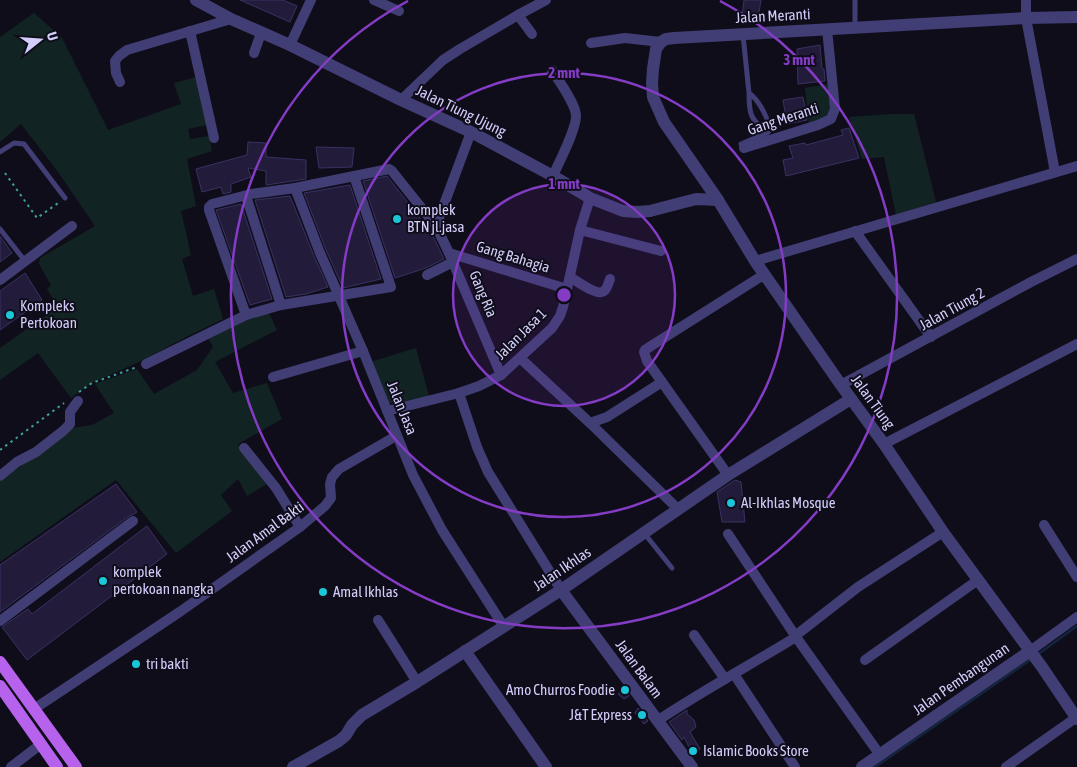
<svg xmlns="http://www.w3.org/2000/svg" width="1077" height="767" font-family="'Asap Condensed',sans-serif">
<rect width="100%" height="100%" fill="#100d1b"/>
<!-- green -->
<g fill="#112423">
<polygon points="34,13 62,38 108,130 181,104 174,83 196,77 207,125 188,129 190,139 209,136 212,151 187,159 196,206 181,211 191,255 182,259 193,296 214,289 223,319 186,337 141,361 92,383 71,398 38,353 0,380 0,348 58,307 47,289 51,285 39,264 40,258 95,226 56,169 21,124 0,142 0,37"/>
<polygon points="828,84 832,111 827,117 809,125 805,88"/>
<polygon points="891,114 914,114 936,202 896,215 884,157 862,159 849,117"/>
<polygon points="269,313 277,330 215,362 233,393 267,383 282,419 238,444 267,484 247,496 238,479 221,495 232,511 176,553 116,480 0,562 0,480 45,450 72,428 92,425 114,413 95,384 137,369 154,394 197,370 213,347 208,338 243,320"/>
<polygon points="416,348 429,396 393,404 388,403 370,362"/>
</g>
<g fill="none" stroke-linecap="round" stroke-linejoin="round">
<!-- stream -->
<g stroke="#13253f" stroke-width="2.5">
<polyline points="1037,655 1077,626"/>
<polyline points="875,767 1030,660"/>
</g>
</g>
<!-- building -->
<g fill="#221c3a" stroke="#3a3163">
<polygon points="240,0 283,0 297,6 290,22"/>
<polygon points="744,0 761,0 758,19 742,17"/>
<polygon points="820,45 822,69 824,69 825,81 798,84 797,49"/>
<polygon points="803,97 807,120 787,124 783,100"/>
<polygon points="849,128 859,158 786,176 783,160 793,158 789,146 805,143 806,145 843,135 841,130"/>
<polygon points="248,142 266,143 266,157 306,160 306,179 266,185 266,171 248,168 251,177 231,184 231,192 223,194 221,187 202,192 196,169 247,155"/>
<polygon points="316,147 354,148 352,167 319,168"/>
<polygon points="387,176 431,232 444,259 426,268 395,278 363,181"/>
<polygon points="350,185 381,279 343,288 326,250 304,193"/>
<polygon points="290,196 314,256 328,287 306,294 286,297 255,200"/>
<polygon points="241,204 272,299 250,305 216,210"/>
<polygon points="0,236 12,253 0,262"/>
<polygon points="25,273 42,300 0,330 0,291"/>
<polygon points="735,480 741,482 745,522 722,522 717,492"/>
<polygon points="116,484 137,512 134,514 129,516 0,612 0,565"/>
<polygon points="147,526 167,554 27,660 2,627 28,609 32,614"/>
<polygon points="624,689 629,696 624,699 618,694"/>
<polygon points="638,708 648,721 644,724 635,713"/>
<polygon points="687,710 687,714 694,720 696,727 690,732 700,749 692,753 684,737 682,740 669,722"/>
</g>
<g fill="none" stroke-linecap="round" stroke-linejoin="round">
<!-- path -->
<g stroke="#3ba099" stroke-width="2" stroke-dasharray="2.5 4" stroke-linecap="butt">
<polyline points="5,173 37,218 61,201"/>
<polyline points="79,392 92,383 137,367"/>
<polyline points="0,450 64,403"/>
</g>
<!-- service -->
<g stroke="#403e74" stroke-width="5">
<polyline points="855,0 855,27"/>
<path d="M743,35L749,93C760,101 766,116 771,129L767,133C750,118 749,115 749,93"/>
<polyline points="741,144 767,133"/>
<polyline points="0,152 14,143 24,144 65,198"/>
<polyline points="0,229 25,261"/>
<polyline points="644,533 672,568"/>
</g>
<!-- minor -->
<g stroke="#403e74" stroke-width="10">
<polyline points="374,0 399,11"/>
<polyline points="1026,0 1026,18 1055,172"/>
<polyline points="518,15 532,34"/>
<polyline points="190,31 214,138"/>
<polyline points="591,43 625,38 661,42"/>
<polyline points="290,45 311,0"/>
<polyline points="254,53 261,33"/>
<path d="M552,70C559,81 575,103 576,115C577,128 559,162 553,176"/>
<polyline points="120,82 116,73 115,61 119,56 127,50 231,19"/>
<polyline points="401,100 443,60 460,49 518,15 546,0"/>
<polyline points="744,148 818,125 831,119 835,109 827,29"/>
<polyline points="295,188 320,253 363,351 413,475 442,530 504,627"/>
<polyline points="246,196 281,305"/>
<polyline points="436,226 471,132"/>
<polyline points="580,230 661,251"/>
<polyline points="855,231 931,337"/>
<polyline points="449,253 567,289"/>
<polyline points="755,261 1077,166"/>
<polyline points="427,275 453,262"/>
<path d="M570,277C577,281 599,298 605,290C607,288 609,282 610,279"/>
<polyline points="0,280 72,226"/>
<polyline points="246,315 209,210 209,207 212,204 251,194 295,188 389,169 392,171 436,226 449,253 501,375"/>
<polyline points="520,358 590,423 678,509"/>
<polyline points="146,364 246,315 281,305 391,287 354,176"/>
<polyline points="273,377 363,351"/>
<polyline points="841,385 1031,282 1077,259"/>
<polyline points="459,393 477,447 488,472 561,590"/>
<polyline points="387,411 459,393 479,386 501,375 552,328 560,316 563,307 580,230 590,198"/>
<polyline points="590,423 607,417 662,382"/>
<polyline points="884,444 1077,344"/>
<polyline points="244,448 276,488 300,527"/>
<polyline points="728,475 647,361 644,352 645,350 651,346 765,274"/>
<polyline points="0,476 17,462 36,452 63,431 70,424 70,412 78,401"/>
<polyline points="1044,525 1077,577"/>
<polyline points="728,534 796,637 880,755"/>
<polyline points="378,620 417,682"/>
<polyline points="0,621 133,521"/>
<polyline points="694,635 725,679"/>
<polyline points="795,636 858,587 943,532"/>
<polyline points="1030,651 1077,617"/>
<polyline points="865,660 978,580"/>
<polyline points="734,674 795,767"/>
<polyline points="34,709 181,611 300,527 325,506 331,498 330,484 332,477 339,469 396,436"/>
<path d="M657,721C702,691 750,665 796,637"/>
<polyline points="11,767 41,744"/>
<polyline points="1006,767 1077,717"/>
</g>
<!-- tertiary -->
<g stroke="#403e74" stroke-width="12">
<polyline points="196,0 231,19 290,45 401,100 471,132 553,176 590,198 623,211 638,212 650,211 696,199 718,200"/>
<polyline points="1077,17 1026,18 674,38 666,39 661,42 656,49 653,69 652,83 653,97 664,122 718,200 755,261 841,385 884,444 943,532 1042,667 1077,719"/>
<polyline points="561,590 692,767"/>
<polyline points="465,651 546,767"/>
<polyline points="293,767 339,741 346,735 352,725 362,715 417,682 561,590 728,475 851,399"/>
<polyline points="862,767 1030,651"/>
</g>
<!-- primary -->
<g stroke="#b762ec" stroke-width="12">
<polyline points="0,662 76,767"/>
<polyline points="0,686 57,767"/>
</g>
</g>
<!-- distance rings -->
<circle cx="564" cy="295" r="111" fill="#843cc5" fill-opacity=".12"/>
<g fill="none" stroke="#843cc5" stroke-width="2.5">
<circle cx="564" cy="295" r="111"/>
<circle cx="564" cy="295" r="222"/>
<path d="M720 1A333 333 0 1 1 408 1"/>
</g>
<!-- markers -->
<g fill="#1bc6d8" stroke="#100d1b" stroke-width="2">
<circle cx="397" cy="219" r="5"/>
<circle cx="10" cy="315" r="5"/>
<circle cx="731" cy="503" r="5"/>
<circle cx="103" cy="581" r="5"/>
<circle cx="323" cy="592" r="5"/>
<circle cx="136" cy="664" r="5"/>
<circle cx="625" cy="690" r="5"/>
<circle cx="642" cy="715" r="5"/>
<circle cx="693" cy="751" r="5"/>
</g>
<g text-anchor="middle" stroke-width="4" stroke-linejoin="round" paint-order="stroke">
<!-- street labels -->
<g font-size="15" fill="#d2cdf9" stroke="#100d1b">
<text transform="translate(773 16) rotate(-3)" y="5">Jalan Meranti</text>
<text transform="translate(461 111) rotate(26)" y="5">Jalan Tiung Ujung</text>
<text transform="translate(783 119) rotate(-18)" y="5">Gang Meranti</text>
<text transform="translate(513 257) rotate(17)" y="5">Gang Bahagia</text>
<text transform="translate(483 294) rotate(67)" y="5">Gang Ria</text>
<text transform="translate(952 309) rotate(-29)" y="5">Jalan Tiung 2</text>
<text transform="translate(521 334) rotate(-45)" y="5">Jalan Jasa 1</text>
<text transform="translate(873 402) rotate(54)" y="5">Jalan Tiung</text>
<text transform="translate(402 408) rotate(68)" y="5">Jalan Jasa</text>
<text transform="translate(265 532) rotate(-36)" y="5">Jalan Amal Bakti</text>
<text transform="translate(562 569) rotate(-34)" y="5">Jalan Ikhlas</text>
<text transform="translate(639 669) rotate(54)" y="5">Jalan Balam</text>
<text transform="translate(961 679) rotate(-35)" y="5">Jalan Pembangunan</text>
</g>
<!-- poi labels -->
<g font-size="15" fill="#d2cdf9" stroke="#100d1b" text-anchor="start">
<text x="407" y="215">komplek<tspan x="407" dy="17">BTN jl.jasa</tspan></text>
<text x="20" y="311">Kompleks<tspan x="20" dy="17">Pertokoan</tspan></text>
<text x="741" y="508">Al-Ikhlas Mosque</text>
<text x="113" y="577">komplek<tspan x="113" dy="17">pertokoan nangka</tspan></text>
<text x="333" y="597">Amal Ikhlas</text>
<text x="146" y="669">tri bakti</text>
<text x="615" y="695" text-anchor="end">Amo Churros Foodie</text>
<text x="632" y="720" text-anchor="end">J&amp;T Express</text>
<text x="703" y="756">Islamic Books Store</text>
</g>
</g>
<circle cx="564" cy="295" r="8" fill="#843cc5" stroke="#100d1b" stroke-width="2.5"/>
<g font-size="15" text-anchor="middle" font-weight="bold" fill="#843cc5" stroke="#100d1b" stroke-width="4" stroke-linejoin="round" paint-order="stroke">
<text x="799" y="65">3 mnt</text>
<text x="564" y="78">2 mnt</text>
<text x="564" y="189">1 mnt</text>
</g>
<!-- north arrow -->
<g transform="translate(40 40) rotate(73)" stroke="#100d1b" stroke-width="4" paint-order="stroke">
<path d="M0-4L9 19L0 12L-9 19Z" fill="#d2cdf9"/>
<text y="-8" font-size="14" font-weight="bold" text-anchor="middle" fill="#d2cdf9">U</text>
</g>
</svg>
